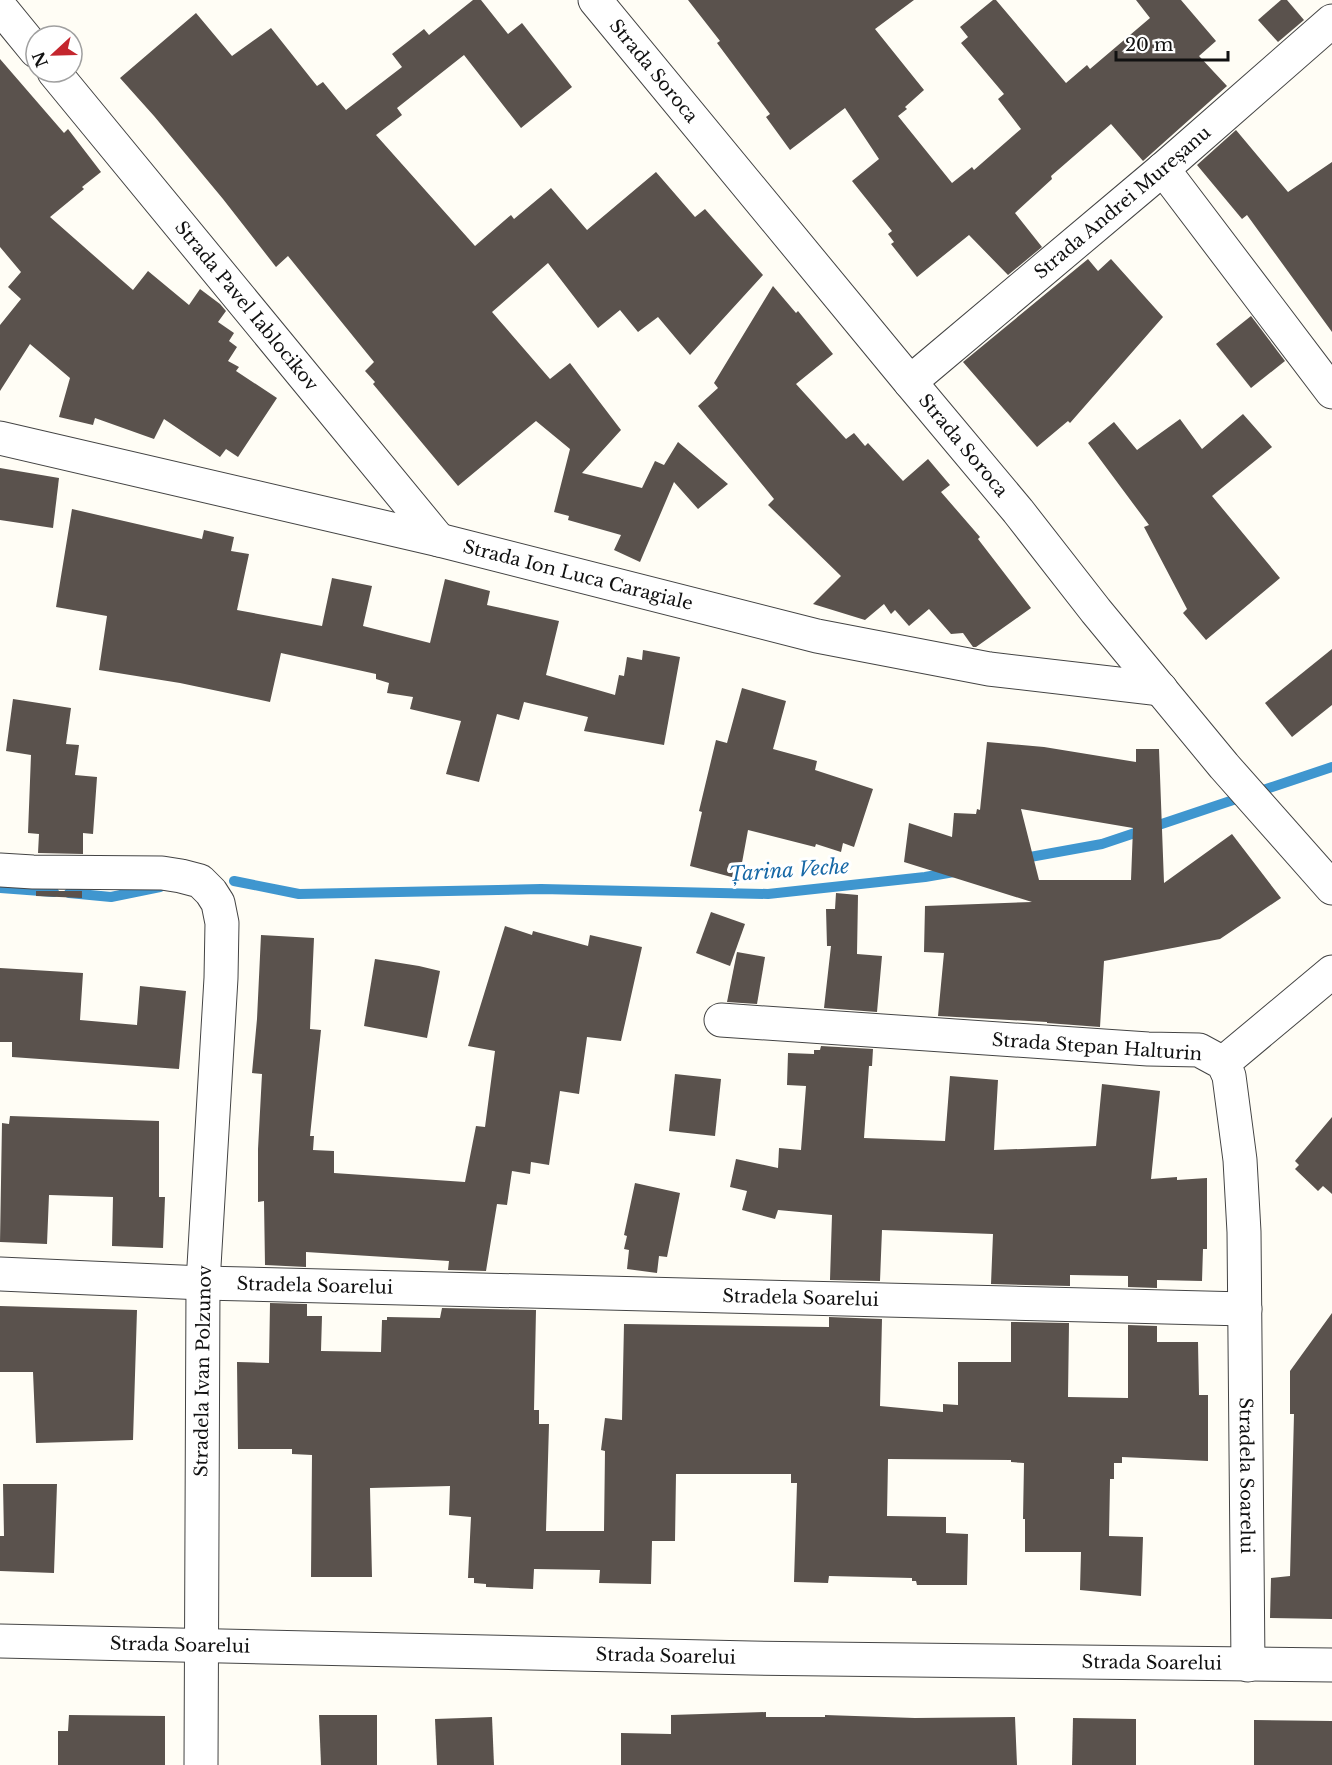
<svg xmlns="http://www.w3.org/2000/svg" width="1332" height="1765" font-family="'Libre Baskerville',serif">
<rect width="100%" height="100%" fill="#fffdf5"/>
<g fill="none" stroke-linecap="round" stroke-linejoin="round">
<!-- stream -->
<g stroke="#3f96cf" stroke-width="10">
<polyline points="1019,859 1102,844 1332,767"/>
<polyline points="234,881 299,894 541,889 768,894 925,877 954,872"/>
<polyline points="0,888 54,892"/>
<polyline points="69,893 111,897 160,887"/>
</g>
</g>
<!-- building -->
<g fill="#5a524d" fill-rule="evenodd">
<polygon points="473,0 481,0 508,34 522,23 572,87 521,128 464,55 397,108 402,115 376,135 475,246 511,215 514,219 551,188 587,230 656,172 695,217 705,209 763,275 690,355 658,317 638,332 620,310 598,328 548,263 492,312 550,379 570,363 621,430 582,473 642,488 655,461 664,465 678,442 728,484 698,509 674,482 640,562 614,550 621,535 568,520 569,516 554,512 570,449 536,421 458,486 373,384 375,382 365,371 374,362 288,256 276,267 223,199 154,116 120,78 196,13 232,56 271,28 317,86 323,82 346,110 402,67 392,54 424,29 429,35"/>
<polygon points="688,0 914,0 875,29 924,90 905,107 907,109 898,116 952,183 972,167 974,170 1021,129 998,99 1004,94 961,43 968,37 960,27 993,0 996,0 1066,83 1087,65 1090,69 1150,18 1136,0 1181,0 1216,41 1199,56 1227,86 1143,161 1111,124 1051,176 1052,179 1015,213 1042,247 1008,275 969,235 917,277 891,244 894,242 888,234 892,231 852,181 879,159 845,108 790,150 766,117 770,114 717,43 720,41"/>
<polygon points="1281,0 1287,0 1304,20 1278,42 1258,20"/>
<polygon points="0,59 64,133 68,129 101,172 82,187 84,189 50,217 133,290 148,271 189,305 200,289 220,304 226,311 218,322 234,333 229,341 237,347 228,361 239,367 236,371 277,398 238,457 226,449 220,457 164,419 154,439 95,418 93,425 59,417 70,378 30,344 0,391 0,325 21,299 8,287 21,272 0,247"/>
<polygon points="1236,130 1288,192 1332,162 1332,332 1247,215 1242,219 1197,165"/>
<polygon points="1088,259 1098,271 1111,259 1163,317 1070,423 1068,421 1037,447 963,362"/>
<polygon points="773,286 796,313 798,311 833,354 796,384 846,439 854,433 865,446 868,443 903,481 928,459 950,485 941,492 980,537 978,539 1031,608 976,647 973,647 963,633 951,634 929,609 909,626 895,610 891,614 884,604 865,620 813,604 841,576 768,505 774,499 698,406 718,388 714,383"/>
<polygon points="1251,316 1285,361 1251,388 1216,344"/>
<polygon points="1243,414 1272,447 1212,496 1280,578 1206,640 1183,613 1187,609 1144,527 1149,525 1088,443 1114,422 1137,450 1180,419 1202,449"/>
<polygon points="0,468 59,478 53,528 0,520"/>
<polygon points="72,509 202,539 204,530 234,537 231,551 249,554 237,610 322,626 332,578 372,586 363,626 430,643 445,579 490,591 487,605 559,621 546,675 615,695 619,675 624,676 627,657 642,660 643,650 680,657 664,745 584,731 588,717 524,702 519,720 497,714 479,782 446,774 461,721 410,709 413,697 387,693 389,683 376,679 376,674 281,653 270,702 180,683 99,670 107,616 56,607"/>
<polygon points="1332,649 1332,705 1292,737 1265,703"/>
<polygon points="742,688 786,701 773,749 817,761 815,770 873,789 854,847 843,843 841,852 816,844 815,847 748,830 739,879 690,866 702,812 699,811 716,740 727,743"/>
<polygon points="13,699 71,708 66,744 79,745 75,775 97,777 93,834 83,833 83,854 38,853 39,834 28,833 31,755 6,751"/>
<path d="M987,742L1044,747L1136,762V749H1159L1164,883L1232,834L1281,898L1220,939L1104,961L1100,1027L1047,1023V1022L938,1016L944,953L924,952L925,906L1032,902L904,862L909,823L952,837L954,813L976,814L977,809L980,810ZM1021,809L1133,828L1131,880H1039Z"/>
<polygon points="36,891 82,891 82,898 36,896"/>
<polygon points="836,893 858,895 857,954 882,956 877,1012 824,1008 831,946 827,946 826,909 835,909"/>
<polygon points="711,912 745,924 730,966 696,953"/>
<polygon points="505,926 532,935 533,931 588,946 590,935 642,947 621,1041 587,1037 579,1094 560,1091 549,1165 531,1162 530,1174 512,1171 507,1205 497,1204 486,1271 448,1270 449,1261 306,1252 306,1267 265,1265 264,1201 258,1202 258,1149 262,1074 252,1073 257,1019 261,935 314,938 310,1029 321,1030 310,1136 314,1136 313,1150 334,1151 334,1173 465,1182 476,1126 485,1127 495,1051 468,1046"/>
<polygon points="737,952 765,957 757,1004 727,1002"/>
<polygon points="375,959 419,966 440,971 427,1038 364,1026"/>
<polygon points="0,968 83,973 80,1020 137,1025 140,986 186,991 179,1069 12,1057 12,1042 0,1042"/>
<polygon points="821,1046 873,1049 872,1066 869,1066 864,1138 945,1141 950,1076 998,1080 994,1150 1096,1146 1102,1084 1160,1091 1151,1179 1177,1177 1177,1180 1207,1178 1207,1249 1203,1249 1202,1281 1157,1280 1157,1288 1128,1287 1128,1276 1070,1275 1070,1286 991,1284 993,1234 882,1230 880,1281 830,1280 832,1215 778,1210 775,1219 742,1210 747,1191 730,1187 736,1159 778,1168 779,1148 801,1150 806,1086 787,1085 788,1053 814,1054 814,1050 820,1050"/>
<polygon points="675,1074 721,1079 715,1136 669,1131"/>
<polygon points="10,1116 159,1121 159,1197 165,1197 163,1248 112,1246 113,1197 49,1195 47,1244 0,1242 2,1123 9,1124"/>
<polygon points="1332,1117 1332,1194 1323,1186 1318,1191 1295,1169 1299,1165 1295,1161"/>
<polygon points="635,1183 680,1193 667,1257 659,1256 657,1273 627,1269 629,1250 624,1249 627,1236 624,1235"/>
<polygon points="270,1303 307,1304 307,1316 322,1316 321,1351 381,1352 382,1320 387,1320 387,1317 440,1318 442,1308 536,1310 534,1410 539,1410 539,1424 549,1424 546,1531 604,1531 605,1451 601,1450 605,1418 622,1420 624,1324 829,1327 829,1317 882,1319 880,1406 943,1412 943,1404 958,1405 958,1362 1011,1362 1011,1322 1069,1323 1068,1397 1128,1398 1128,1325 1157,1326 1157,1342 1198,1342 1199,1395 1208,1395 1208,1461 1122,1457 1122,1463 1114,1463 1114,1479 1110,1479 1109,1536 1143,1537 1141,1596 1080,1590 1081,1552 1025,1552 1025,1519 1023,1519 1024,1463 1011,1462 1011,1460 888,1459 887,1516 946,1517 946,1533 968,1534 967,1585 917,1585 916,1581 912,1581 912,1578 829,1576 828,1583 794,1582 797,1483 791,1483 791,1474 676,1474 675,1541 652,1541 651,1584 599,1583 600,1570 534,1569 533,1589 486,1587 486,1584 474,1583 474,1578 468,1578 471,1517 449,1515 450,1486 370,1488 372,1577 311,1577 312,1455 292,1454 292,1449 238,1449 237,1362 269,1363"/>
<polygon points="0,1306 137,1310 133,1440 36,1443 33,1372 0,1372"/>
<polygon points="1332,1313 1332,1619 1270,1618 1271,1578 1290,1576 1294,1414 1290,1414 1290,1371"/>
<polygon points="3,1484 57,1484 54,1573 0,1571 0,1536 4,1536"/>
<polygon points="766,1712 766,1717 825,1717 825,1715 915,1718 1015,1717 1017,1765 621,1765 621,1733 671,1734 671,1715"/>
<polygon points="69,1715 165,1716 165,1765 58,1765 58,1731 68,1731"/>
<polygon points="319,1715 377,1715 377,1765 321,1765"/>
<polygon points="492,1717 494,1765 437,1765 435,1719"/>
<polygon points="1073,1718 1136,1719 1136,1765 1072,1765"/>
<polygon points="1254,1720 1332,1721 1332,1765 1254,1765"/>
</g>
<g fill="none" stroke-linecap="round" stroke-linejoin="round">
<!-- minor casing -->
<g stroke="#444" stroke-width="35">
<g id="minor">
<polyline points="0,7 36,51"/>
<path id="s1" d="M54,72L439,540"/>
<polyline points="1163,169 1332,392"/>
<path id="s2" d="M910,382L1163,169L1332,21"/>
<path id="s3" d="M0,438L439,540L817,636L989,669L1161,689"/>
<polyline points="0,870 33,872 162,873 181,876 200,881 211,892 218,903 222,923 221,978 203,1283 201,1765"/>
<path id="s4" d="M721,1020L1148,1049L1199,1050L1223,1063L1229,1076L1240,1160L1244,1232L1248,1665"/>
<polyline points="1223,1063 1332,972"/>
<path id="s5" d="M0,1274L203,1283L1245,1309"/>
<path id="s6" d="M0,1641L751,1658L1332,1665"/>
</g>
</g>
<!-- tertiary casing -->
<g stroke="#444" stroke-width="35">
<g id="tertiary">
<path id="s7" d="M595,0L910,382L1018,511L1096,611L1224,766L1332,888"/>
</g>
</g>
<!-- minor -->
<use href="#minor" stroke="#fff" stroke-width="33"/>
<!-- tertiary -->
<use href="#tertiary" stroke="#fff" stroke-width="33"/>
</g>
<g text-anchor="middle" stroke-width="6" stroke-linejoin="round" paint-order="stroke">
<!-- street labels -->
<g font-size="18" fill="#111" stroke="#fff">
<text dy="6" stroke="none"><textPath href="#s7" startOffset="92">Strada Soroca</textPath></text>
<text dy="6" stroke="none"><textPath href="#s2" startOffset="278">Strada Andrei Mureșanu</textPath></text>
<text dy="6" stroke="none"><textPath href="#s1" startOffset="303">Strada Pavel Iablocikov</textPath></text>
<text dy="6" stroke="none"><textPath href="#s7" startOffset="578">Strada Soroca</textPath></text>
<text dy="6" stroke="none"><textPath href="#s3" startOffset="594">Strada Ion Luca Caragiale</textPath></text>
<text transform="translate(1097 1047) rotate(4)" y="6">Strada Stepan Halturin</text>
<text dy="6" stroke="none"><textPath href="#s5" startOffset="315">Stradela Soarelui</textPath></text>
<text dy="6" stroke="none"><textPath href="#s5" startOffset="801">Stradela Soarelui</textPath></text>
<text transform="translate(203 1371) rotate(-89)" y="6">Stradela Ivan Polzunov</text>
<text dy="6" stroke="none"><textPath href="#s4" startOffset="921">Stradela Soarelui</textPath></text>
<text dy="6" stroke="none"><textPath href="#s6" startOffset="180">Strada Soarelui</textPath></text>
<text dy="6" stroke="none"><textPath href="#s6" startOffset="666">Strada Soarelui</textPath></text>
<text dy="6" stroke="none"><textPath href="#s6" startOffset="1152">Strada Soarelui</textPath></text>
</g>
<!-- water labels -->
<g font-size="20" font-style="italic" fill="#1768a6" stroke="#fff">
<text transform="translate(789 870) rotate(-4)" y="7">Țarina Veche</text>
</g>
</g>
<!-- north arrow -->
<g transform="translate(54 54) rotate(248)"><circle r="28" fill="#ffffff" stroke="#a0a0a0" stroke-width="1.5"/>
<path d="M0-4.5L10 22L0 15L-10 22Z" fill="#c4262e"/>
<text y="-9" font-size="16" font-weight="bold" text-anchor="middle" fill="#111111">N</text>
</g>
<!-- scale -->
<path d="M1116 51v9h112v-9" fill="none" stroke="#111111" stroke-width="3"/>
<text x="1125" y="51" font-size="18" fill="#111111" stroke="#ffffff" stroke-width="4.5" paint-order="stroke">20 m</text>
</svg>
